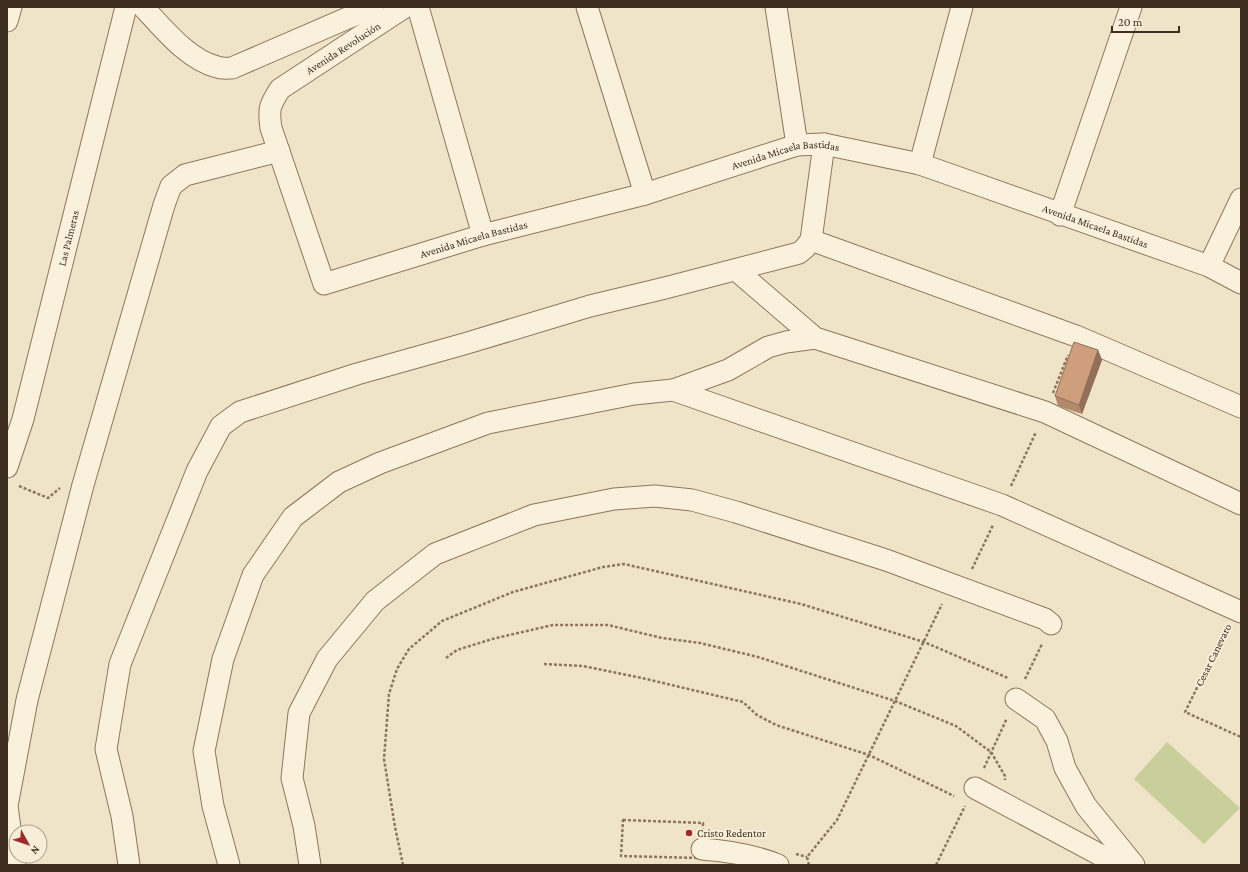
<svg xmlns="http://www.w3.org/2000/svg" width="1248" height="872" font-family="'Crimson Pro',serif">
<rect width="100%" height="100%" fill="#f0e4c8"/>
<!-- green -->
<polygon fill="#c9cf9b" points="1167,742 1240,808 1204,844 1134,779"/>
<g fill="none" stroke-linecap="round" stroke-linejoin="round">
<!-- minor casing -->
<g stroke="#8d765c" stroke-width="23">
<g id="minor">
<path d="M143,7C163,28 188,60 217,67C222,69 227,68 232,68L373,7"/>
<path id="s1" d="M405,7L280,89C270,105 268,108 271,128L324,284L483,235L645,194L797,145L824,144L920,164L1209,266L1241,283"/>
<polyline points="418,7 483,235"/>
<polyline points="587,7 645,194"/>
<polyline points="776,7 797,145"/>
<polyline points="7,21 11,7"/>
<polyline points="920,164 962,7"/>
<polyline points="1060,215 1131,7"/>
<polyline points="811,240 1076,336 1241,407"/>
<polyline points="1209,266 1241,199"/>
<polyline points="736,270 815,338 1045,412 1241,504"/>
<polyline points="673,390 728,370 768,347 786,342 815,338"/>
<path id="s2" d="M7,467L23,419L126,7"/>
<polyline points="1016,699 1045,719 1057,741 1065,768 1086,806 1134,865"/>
<polyline points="975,788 1119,865"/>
<path d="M702,849C728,851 754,855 778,865"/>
<polyline points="15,865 7,806 27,700 83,485 164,205 171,186 185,175 279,151"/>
<polyline points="129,865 122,816 106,749 120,664 197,471 221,426 240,412 357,374 464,344 590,306 665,288 799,253 805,248 811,240 824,144"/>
<polyline points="229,865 213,806 204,751 223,659 253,575 293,517 339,482 380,463 488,423 634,394 673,390 1002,505 1241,612"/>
<polyline points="310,865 304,826 292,778 299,713 327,659 375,601 435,554 534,515 614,499 655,496 692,500 736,512 886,560 1045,619 1051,624"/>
</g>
</g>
<!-- path -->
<g stroke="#8d765c" stroke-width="2.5" stroke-dasharray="3 2" stroke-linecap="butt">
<polyline points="1053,393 1068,355"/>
<polyline points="19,486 48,498 60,488"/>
<polyline points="1011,486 1036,432"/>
<polyline points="972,569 993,525"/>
<polyline points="1226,629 1185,712 1241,737"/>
<polyline points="446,658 457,650 492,639 553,625 608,625 662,638 700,643 758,657 895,701 956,726 991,752 1005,776 1005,780"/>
<polyline points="544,664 583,666 642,678 743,702 757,715 776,725 869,755 954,796"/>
<polyline points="1025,679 1042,644"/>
<polyline points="984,768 1007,718"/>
<polygon points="623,820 703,823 702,858 621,856"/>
<polyline points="796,854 807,857"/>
<polyline points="403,865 395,827 384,759 389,694 397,669 409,649 442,621 513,592 603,567 624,564 801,604 924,642 1008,678"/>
<polyline points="809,865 807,857 837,820 942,604"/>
<polyline points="936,865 965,806"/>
</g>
<!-- minor -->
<use href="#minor" stroke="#faf1dc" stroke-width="21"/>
</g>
<!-- wall -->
<polygon fill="#b2896c" points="1098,350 1102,360 1082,414 1058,406 1055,396"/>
<!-- shaded-wall -->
<polygon fill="#916f58" points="1098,350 1102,360 1082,414 1079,405"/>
<!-- building -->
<polygon fill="#cf9f7d" stroke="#916f58" points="1074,342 1098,350 1079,405 1055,396"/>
<!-- markers -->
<circle fill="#9e2a2b" stroke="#f7eed8" stroke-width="1.5" cx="689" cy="833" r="4"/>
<g text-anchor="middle" stroke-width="4" stroke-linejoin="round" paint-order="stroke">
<!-- street labels -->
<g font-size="11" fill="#3d2e20" stroke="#f7eed8">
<text transform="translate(343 48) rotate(-33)" y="4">Avenida Revolución</text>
<text dy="4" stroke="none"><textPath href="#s1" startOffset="836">Avenida Micaela Bastidas</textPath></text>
<text dy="4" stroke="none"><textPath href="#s1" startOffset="1160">Avenida Micaela Bastidas</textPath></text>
<text dy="4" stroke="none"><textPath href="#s2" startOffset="237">Las Palmeras</textPath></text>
<text dy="4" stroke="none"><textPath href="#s1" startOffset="512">Avenida Micaela Bastidas</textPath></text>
<text transform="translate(1213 655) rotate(-64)" y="4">Cesar Canevaro</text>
</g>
<!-- poi labels -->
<g font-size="11" fill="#3d2e20" stroke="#f7eed8" text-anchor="start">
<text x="697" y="837">Cristo Redentor</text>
</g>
</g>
<!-- border -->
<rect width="1248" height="872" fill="none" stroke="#3d2e20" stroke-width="16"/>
<!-- north arrow -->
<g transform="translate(28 844) rotate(130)"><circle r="19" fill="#f7eed8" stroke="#ada18e"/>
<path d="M0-3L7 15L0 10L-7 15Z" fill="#9e2a2b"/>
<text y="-6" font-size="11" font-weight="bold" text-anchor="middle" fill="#3d2e20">N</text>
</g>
<!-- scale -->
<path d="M1112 26v6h67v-6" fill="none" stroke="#3d2e20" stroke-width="2"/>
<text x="1118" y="26" font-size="12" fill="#3d2e20" stroke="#f7eed8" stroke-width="3" paint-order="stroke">20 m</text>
</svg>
